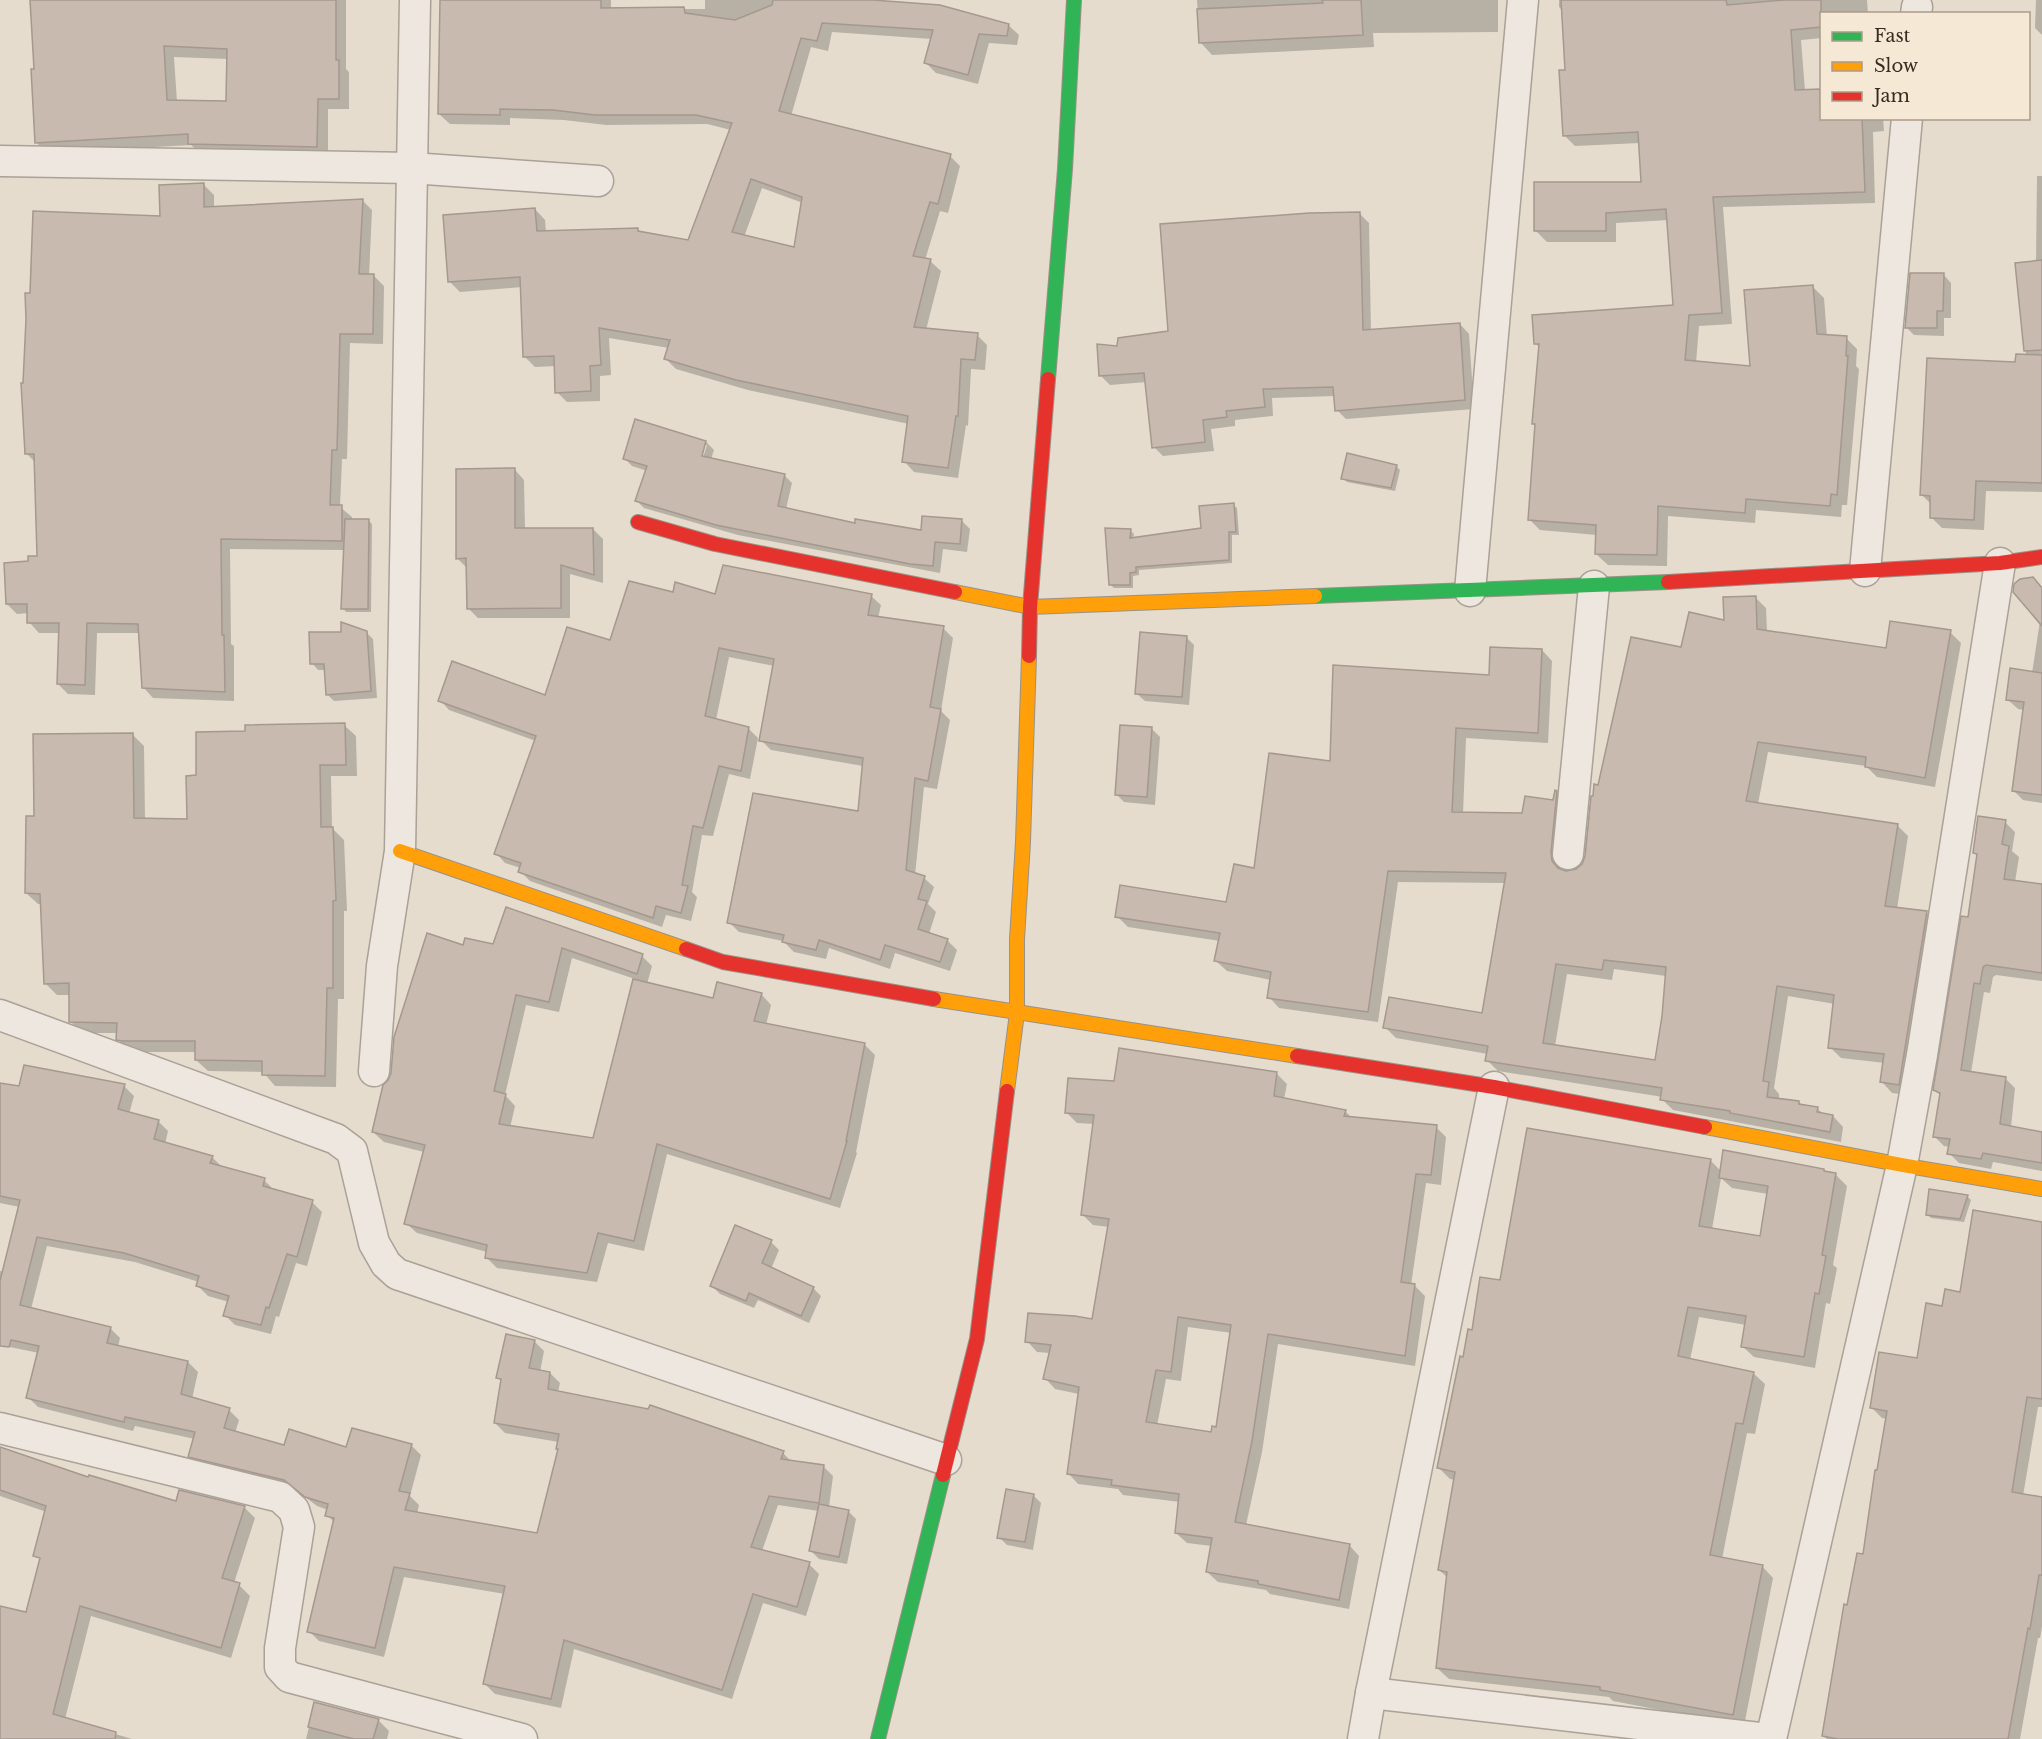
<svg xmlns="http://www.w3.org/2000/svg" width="2042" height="1739" font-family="'Libre Baskerville',serif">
<rect width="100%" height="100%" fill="#e5dcce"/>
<!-- shadow -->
<g fill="#0003" fill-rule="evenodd">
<path d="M31,0H346V69L349,72V109H328V157L201,154L191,145L47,153L36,142V71ZM174,57L228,59L227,103L177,102Z"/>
<path d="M441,0H611V9H705V0H851L1008,25L1019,35L1017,45L989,43L978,84L936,73L925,62L932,39L832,32L828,51L811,47L791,116L950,156L960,166L948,213L940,211L925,260L930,261L941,271L926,330L977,335L987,345L985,370L971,369L968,426L966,425L958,478L914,472L904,461L909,424L748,390L676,369L666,359L669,348L609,338L611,375L600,376V401L567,402L557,392L556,366L535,367L524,356L522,287L460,292L449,281L535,209L545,220L546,232L638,230L640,232L689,242L731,130L707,124L606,125L564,120L510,118V125L450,124L439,114ZM762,188L803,203L795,249L744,237Z"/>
<polygon points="1197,0 1498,0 1498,32 1373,33 1374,47 1212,55 1200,42"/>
<polygon points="1559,0 1867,0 1868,14 1822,14 1822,38 1801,40 1805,91 1819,90 1822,93 1822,118 1883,118 1884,131 1873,132 1875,203 1723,207 1732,324 1699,326 1696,363 1751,367 1813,287 1824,298 1827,337 1846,338 1857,349 1856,366 1859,369 1847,505 1842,505 1841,517 1756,510 1755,523 1668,516 1667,566 1608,565 1596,554 1597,535 1540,530 1529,519 1537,426 1534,423 1540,348 1535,343 1674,307 1669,220 1616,223 1616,242 1547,242 1536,231 1643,183 1640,143 1575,146 1564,135 1567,71 1563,11 1559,7"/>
<polygon points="2036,0 2042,0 2042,35 2035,28"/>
<polygon points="2037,176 2042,176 2042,492 1986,491 1984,530 1942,528 1931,517 1932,505 1922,495 2017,364 2026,356 2016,264 2036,262"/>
<polygon points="204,185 214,195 214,208 362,200 372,210 369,276 374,276 384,286 383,344 350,343 347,459 342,459 340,507 352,517 352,520 369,521 372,524 371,612 346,612 343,608 345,550 230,549 231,644 234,646 234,701 153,698 143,687 140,633 97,633 95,695 68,694 58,684 60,633 39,633 29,622 29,613 17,614 7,604 29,562 39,558 35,462 27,454 24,384 31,295 162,217"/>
<polygon points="1360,214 1369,223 1371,331 1460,324 1469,334 1474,409 1346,419 1337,410 1335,396 1272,398 1273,416 1235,420 1235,426 1211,429 1214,451 1163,456 1154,447 1147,382 1110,385 1100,375 1118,348 1170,333"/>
<polygon points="1943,274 1951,283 1951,318 1944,318 1944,336 1914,335 1906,327"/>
<path d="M636,421L706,442L714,450L711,459L784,475L792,483L786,509L856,525L922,532L962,521L970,529L967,552L943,549L940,573L738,535L644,508L636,500L647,471L632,466L624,458ZM704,445H707L701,464Z"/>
<polygon points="1396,466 1400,470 1395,491 1347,482 1343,478"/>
<polygon points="515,470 524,480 525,529 593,529 603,539 603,583 570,574 570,618 478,618 468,608 467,568 457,558"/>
<polygon points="1233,505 1237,508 1239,535 1232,535 1232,563 1139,570 1139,575 1133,576 1133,588 1114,588 1111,585 1130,530 1134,534 1133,539 1203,529"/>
<polygon points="2042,588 2042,803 2023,800 2013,790 2024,710 2018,709 2007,699 2032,673 2040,621"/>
<polygon points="674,594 871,596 881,605 878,618 943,628 953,638 941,711 950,720 937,789 924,787 915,875 924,878 934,887 928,904 936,912 929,934 947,940 957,950 950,971 895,953 890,969 829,948 826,959 794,952 783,941 739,932 729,922 859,813 863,766 771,750 761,740 774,666 729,657 716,720 748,728 758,738 750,779 729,774 713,836 702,835 692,892 697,897 691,921 666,915 662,927 530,881 520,871 521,868 505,863 496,853 536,741 449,710 440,700 546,697 611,642"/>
<path d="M1756,598L1766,608L1767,632L1887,650L1950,632L1961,643L1935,787L1877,777L1866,766L1768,752L1758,804L1897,825L1908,836L1897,909L1927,913L1937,923L1909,1095L1892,1093L1882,1082L1885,1063L1841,1058L1830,1047L1835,1004L1788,996L1774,1088L1779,1094V1100L1799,1102L1803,1106L1817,1108L1824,1115L1833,1116L1843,1127L1841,1142L1673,1110L1662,1099L1663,1097L1498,1071L1487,1060L1488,1054L1396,1038L1385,1027L1483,1015L1506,883L1398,882L1378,1022L1279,1008L1269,997L1271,980L1227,971L1216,961L1220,941L1128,927L1117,916L1227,904L1255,869L1332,762L1542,650L1552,661L1548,743L1466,738L1463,814H1524L1554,802L1556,792L1567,803L1561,865L1562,871L1567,873L1576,871L1583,865L1587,857L1599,787L1682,649L1725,622ZM1614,969L1666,976L1657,1062L1555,1046L1567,974L1612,980Z"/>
<polygon points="366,632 373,639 377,698 334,701 327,694 326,670 318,670 312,663"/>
<polygon points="1186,637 1194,645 1189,705 1145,701 1136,693"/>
<polygon points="344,725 356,736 357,776 331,776 332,828 344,840 347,911 344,911 344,999 338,999 336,1087 275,1086 263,1072 208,1071 196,1060 197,1052 134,1052 130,1051 118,1039 118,1033 82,1033 71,1022 71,995 57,995 46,984 42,904 38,904 26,893 35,818 132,734 144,746 145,820 188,821 198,777 247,733"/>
<polygon points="1152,729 1160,737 1155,805 1124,802 1116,794"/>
<polygon points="2005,822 2015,832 2012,851 2019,857 2015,882 2042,886 2042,981 1996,975 1993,977 1990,993 1984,992 1971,1073 2005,1078 2015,1088 2011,1127 2042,1133 2042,1171 1993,1162 1991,1169 1959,1163 1949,1153 1950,1147 1944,1146 1934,1136 1941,1096 1935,1090 1969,919 1979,857 1974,853"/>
<path d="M507,909L642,956L652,966L647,984L714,1000L761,994L771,1005L766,1025L864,1044L875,1055L856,1152L857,1153L840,1208L667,1154L644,1251L608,1243L597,1282L497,1268L486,1257L487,1252L417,1233L406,1223L424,1152L384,1142L373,1132L390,1081L465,947L494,946ZM572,958L635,979L594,1140L510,1128L515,1106L505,1095L526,1005L559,1012Z"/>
<path d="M1277,1074L1287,1084L1284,1099L1345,1111L1352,1118L1436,1127L1446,1137L1441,1185L1426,1183L1411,1285L1415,1286L1425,1296L1415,1366L1278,1344L1262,1452L1246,1525L1349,1545L1359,1556L1349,1609L1270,1594L1266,1590L1218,1582L1207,1572L1212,1546L1187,1543L1176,1533L1180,1502L1123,1495L1118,1489L1078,1484L1068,1473L1079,1394L1055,1389L1045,1378L1050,1353L1037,1352L1027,1341L1093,1321L1109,1227L1093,1225L1083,1215L1095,1124L1077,1123L1067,1113L1116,1083ZM1188,1327L1232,1333L1217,1429L1212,1433L1157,1426L1166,1379L1181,1381Z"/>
<polygon points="0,1084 20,1088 124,1086 134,1096 129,1114 158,1121 168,1131 165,1144 212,1157 222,1167 264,1180 274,1190 312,1202 322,1212 307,1266 296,1263 279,1317 276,1316 271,1334 235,1325 225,1315 229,1302 208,1296 198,1286 199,1282 135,1262 47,1246 31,1309 110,1328 120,1338 118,1347 188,1362 198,1372 192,1399 229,1410 239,1420 235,1433 285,1446 347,1449 411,1445 421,1455 410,1496 419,1505 417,1514 538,1535 560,1451 557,1448 559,1442 505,1433 495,1423 502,1382 498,1378 534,1341 544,1351 540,1372 550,1373 560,1383 558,1392 783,1453 792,1462 823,1466 833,1476 829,1507 848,1511 856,1519 847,1564 819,1559 811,1551 819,1511 778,1505 762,1551 809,1564 819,1574 806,1616 763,1603 732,1699 574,1649 561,1708 495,1694 485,1684 505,1594 404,1577 384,1657 319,1641 309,1631 335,1523 327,1515 328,1510 317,1506 296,1490 200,1466 190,1456 195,1439 135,1426 133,1431 38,1407 28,1397 39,1353 0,1345 0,1271 4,1272 20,1207 0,1203"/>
<path d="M1711,1161L1721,1171L1836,1175L1847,1186L1833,1265L1837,1268L1830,1304L1826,1303L1815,1368L1754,1357L1742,1346L1746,1325L1699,1317L1690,1360L1753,1373L1765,1384L1755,1434L1747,1433L1722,1559L1762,1566L1773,1578L1744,1726L1613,1701L1609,1697L1449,1679L1437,1668L1448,1578L1439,1570L1455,1480L1450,1479L1438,1467L1464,1358L1473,1332L1501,1282ZM1721,1178L1732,1188L1768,1194L1761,1237L1712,1229Z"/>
<polygon points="1931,1190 1968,1197 1971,1200 1964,1222 1931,1218 1927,1214"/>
<polygon points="2042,1224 2042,1407 2038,1407 2023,1496 2042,1499 2042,1627 2040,1638 2038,1638 2020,1739 1827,1739 1823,1736 1849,1607 1864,1555 1887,1419 1882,1418 1871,1407 1918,1360 1944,1308"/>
<polygon points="771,1242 779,1250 771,1269 813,1288 821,1296 809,1323 758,1300 754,1308 720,1294 712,1286"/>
<polygon points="0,1449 89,1479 177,1503 244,1507 255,1518 234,1583 239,1585 250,1596 231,1658 91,1616 65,1719 132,1739 0,1739 0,1608 27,1614 137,1543 0,1496"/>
<polygon points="1033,1495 1041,1503 1033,1550 1007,1545 999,1537"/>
<polygon points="315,1703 378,1720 389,1731 387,1739 306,1739"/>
</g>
<!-- building -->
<g fill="#c8baaf" stroke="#a5988e" stroke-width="1.5" fill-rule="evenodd">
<path d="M30,0H336V60H339V99H318L317,147L188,144V134L35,143L31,69H34ZM164,46L227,49L226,101L167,100Z"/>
<path d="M440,0H601V8L684,7L685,13L735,20L772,5L773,0H873L940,5L1009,24L1007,36L979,34L968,75L924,63L933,30L822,23L817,41L801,38L779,111L951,154L938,204L930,202L913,256L931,259L914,327L978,333L975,360L961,359L958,416H956L948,468L902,462L908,416L736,380L664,359L670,340L599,328L601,365L590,366L591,391L555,393L554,356L523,357L520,277L448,282L443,215L535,208L537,231L638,228V231L688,240L732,123L696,115H595L553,110L500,109V115L438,114ZM751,179L802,197L794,247L732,232Z"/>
<polygon points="1322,0 1361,0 1363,35 1199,43 1197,9 1323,3"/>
<polygon points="1561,0 1726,0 1727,5 1784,0 1821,0 1821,27 1791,30 1795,90 1820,89 1821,118 1862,118 1865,192 1713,197 1722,313 1689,315 1685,360 1750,366 1744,290 1813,285 1817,334 1847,336 1846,356 1848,356 1837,495 1831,494 1830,506 1746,499 1745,513 1658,506 1657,555 1595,554 1596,525 1528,520 1535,424 1532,424 1539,344 1534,344 1532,315 1673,305 1666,209 1606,213 1606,231 1534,231 1534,182 1641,182 1638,132 1563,136 1559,70 1565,70"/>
<polygon points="204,183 204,207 363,199 359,274 374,274 373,334 340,334 337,450 332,450 330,505 342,505 342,541 221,539 222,635 224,635 225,692 142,688 138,624 87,623 85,685 57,684 59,623 27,623 27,604 6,604 4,563 28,561 28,556 37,556 34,454 25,454 21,383 23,383 26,319 25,293 30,293 33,211 160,216 159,185"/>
<polygon points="1360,212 1363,330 1460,323 1465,400 1335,411 1333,387 1263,389 1265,407 1226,411 1227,417 1203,420 1205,442 1152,448 1144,373 1099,376 1097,344 1117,346 1118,338 1168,331 1160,224 1309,213"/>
<polygon points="2042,260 2042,350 2024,351 2015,263"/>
<polygon points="1910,273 1944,273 1943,311 1937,311 1937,328 1905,328"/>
<polygon points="2016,354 2042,355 2042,483 1976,481 1974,520 1930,518 1930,496 1920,495 1927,358 2015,362"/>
<polygon points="635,419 706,441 702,456 785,474 778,506 855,523 855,519 921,530 922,516 962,519 960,544 935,542 933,566 910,564 716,525 635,501 647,466 623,459"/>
<polygon points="1347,453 1397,465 1391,488 1341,479"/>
<polygon points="515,468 515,528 593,528 594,575 561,565 561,608 467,609 466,558 456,559 456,469"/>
<polygon points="1234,503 1236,532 1229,532 1229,560 1136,567 1136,572 1130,573 1130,585 1109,585 1105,528 1131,529 1130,538 1201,528 1199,506"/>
<polygon points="345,519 369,519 368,609 341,609"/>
<polygon points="723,565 872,594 868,615 944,626 930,707 941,709 928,781 915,778 906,870 925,876 918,899 927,901 918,929 948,939 940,962 885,945 880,960 819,940 816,950 782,942 784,935 727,923 753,793 858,811 863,758 759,741 774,659 719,648 705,716 749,727 741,771 719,766 703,828 693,826 682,885 688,886 681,913 656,906 653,918 518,872 521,863 494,854 536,736 438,701 452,661 545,695 567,627 610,640 629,581 673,592 675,582 715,594"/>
<polygon points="2033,577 2042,588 2042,626 2013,592 2014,584 2020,579"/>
<path d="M1756,596L1757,629L1886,648L1890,621L1951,630L1925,778L1865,767L1866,757L1758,742L1746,801L1898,824L1885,906L1927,911L1899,1085L1880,1082L1884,1054L1828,1048L1834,995L1777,986L1763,1081L1769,1082L1767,1097L1799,1101V1104L1818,1107L1817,1112L1833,1115L1830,1132L1730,1113V1111L1660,1100L1662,1088L1485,1061L1488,1046L1383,1028L1389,997L1482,1013L1506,873L1388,871L1368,1012L1267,998L1271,972L1214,961L1220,933L1115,917L1120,885L1226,902L1234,864L1254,868L1269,753L1330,761L1333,665L1489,675L1490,647L1542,649L1538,733L1456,728L1452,812L1522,813L1525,796L1553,800L1555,790L1557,791L1551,852L1552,861L1558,868L1566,871L1576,869L1582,864L1585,856L1591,796H1593L1594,784L1598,785L1631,637L1681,647L1689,612L1724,620L1723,597ZM1604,960L1666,967L1662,1016L1655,1060L1543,1043L1556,964L1602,970Z"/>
<polygon points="341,622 367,631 371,691 326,695 324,664 310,664 309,632 341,632"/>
<polygon points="1140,632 1187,636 1182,697 1135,694"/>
<polygon points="2010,668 2042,673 2042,795 2012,791 2024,702 2006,700"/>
<polygon points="345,723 346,765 320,765 321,827 333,827 336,900 333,901 333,988 327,988 325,1076 262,1075 262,1061 195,1060 195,1041 122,1041 116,1040 117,1023 69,1022 69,983 44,984 40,894 25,893 26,816 34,816 33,734 133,733 134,818 187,819 186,776 196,775 196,732 245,731 245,725"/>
<polygon points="1120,725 1152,727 1147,797 1115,795"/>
<polygon points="1978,816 2006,820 2002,844 2009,846 2004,879 2042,884 2042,973 1986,965 1983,967 1980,984 1974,983 1961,1070 2006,1077 2000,1124 2042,1132 2042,1163 1983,1153 1981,1159 1947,1154 1950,1139 1933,1137 1940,1093 1933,1090 1961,916 1968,917 1977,854 1973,853"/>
<polygon points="506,907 643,954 637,974 562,948 549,1002 516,995 494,1091 506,1094 499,1124 593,1138 633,979 713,998 717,982 762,993 754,1021 865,1043 846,1141 847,1141 830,1199 657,1144 634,1241 598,1233 587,1273 485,1258 487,1245 404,1224 425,1145 372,1132 383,1085 388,1080 391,1073 394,1037 427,933 463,945 465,938 493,944"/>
<path d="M1119,1048L1277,1072L1274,1096L1346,1110L1344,1116L1437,1125L1431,1175L1416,1174L1401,1282L1415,1284L1405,1356L1268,1334L1252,1441L1235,1522L1350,1544L1339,1600L1258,1584V1581L1206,1572L1212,1538L1175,1533L1179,1494L1111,1485L1112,1480L1067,1474L1079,1387L1043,1379L1051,1345L1025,1342L1028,1313L1075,1316L1092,1319L1109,1219L1081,1215L1094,1115L1065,1113L1068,1078L1114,1081ZM1178,1317L1231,1325L1216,1427L1212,1426L1211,1432L1146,1422L1156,1370L1171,1372Z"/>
<polygon points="24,1065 125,1084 118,1109 159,1120 154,1139 213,1156 210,1163 265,1178 263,1186 313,1200 297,1257 287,1254 269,1308 266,1307 261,1325 223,1316 229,1296 196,1286 199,1276 124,1253 37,1237 20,1305 111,1327 107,1343 188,1361 181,1394 230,1408 224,1428 284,1445 289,1429 346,1447 352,1428 412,1444 399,1491 410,1493 405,1510 537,1533 558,1449 556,1449 559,1434 494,1423 501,1379 496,1378 506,1334 535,1340 529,1368 550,1372 548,1389 648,1409 650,1405 784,1451 781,1459 824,1465 819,1503 769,1496 751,1547 810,1562 797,1607 753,1594 722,1690 564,1640 551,1699 483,1684 505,1586 394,1567 375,1648 307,1632 334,1518 325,1516 328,1504 305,1497 284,1480 188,1457 195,1432 125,1417 124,1422 26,1398 39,1346 11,1340 9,1347 0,1346 0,1281 20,1200 0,1196 0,1083 19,1086"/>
<polygon points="1527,1128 1711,1159 1699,1226 1760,1236 1768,1186 1719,1178 1723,1150 1824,1169 1824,1171 1836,1173 1822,1255 1826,1256 1819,1294 1815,1293 1804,1357 1741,1347 1746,1316 1688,1307 1678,1356 1754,1372 1743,1424 1736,1423 1710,1555 1763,1565 1733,1715 1600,1690 1600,1687 1436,1668 1447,1572 1438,1570 1455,1472 1437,1468 1460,1356 1463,1357 1468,1329 1472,1330 1480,1277 1500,1280"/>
<polygon points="1929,1189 1968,1195 1960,1219 1926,1215"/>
<polygon points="1973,1210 2042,1222 2042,1399 2027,1397 2012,1492 2042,1497 2042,1575 2039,1575 2030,1629 2028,1628 2008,1739 1838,1739 1822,1736 1844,1604 1847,1605 1857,1553 1863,1554 1875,1470 1877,1470 1887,1411 1870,1408 1879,1352 1917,1358 1926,1303 1942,1306 1945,1289 1960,1292"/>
<polygon points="735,1225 772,1240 762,1263 814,1287 801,1316 749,1293 746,1301 710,1286"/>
<polygon points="0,1447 88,1477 89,1475 176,1501 179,1490 245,1506 222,1578 240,1583 221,1648 80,1606 53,1714 116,1732 115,1739 0,1739 0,1606 26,1612 40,1558 33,1556 46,1506 0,1490"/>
<polygon points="1006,1489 1034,1494 1025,1542 997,1538"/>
<polygon points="819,1504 849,1510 839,1557 809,1551"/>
<polygon points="314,1702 379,1719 373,1739 354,1739 308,1727"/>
</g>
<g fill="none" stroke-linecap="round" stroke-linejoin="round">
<!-- street casing -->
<g stroke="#aaa197" stroke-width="33">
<g id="street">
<polyline points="1916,14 1917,7"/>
<polyline points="0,161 411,168 598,181"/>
<polyline points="1865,571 1907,118"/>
<polyline points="1470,591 1523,0"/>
<polyline points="1568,854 1594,586"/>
<polyline points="0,1015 336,1139 352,1151 374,1243 386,1264 397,1274 946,1460"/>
<polyline points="374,1071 382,966 400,851 415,0"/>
<polyline points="0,1428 280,1497 294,1510 299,1527 280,1648 280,1667 289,1677 522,1739"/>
<polyline points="1371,1693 1768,1739"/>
<polyline points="1363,1739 1371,1693 1494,1087"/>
<polyline points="1771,1739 1902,1165 1922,1055 2000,563"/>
</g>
</g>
<!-- fast casing -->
<g stroke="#9a9187" stroke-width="16">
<g id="fast">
<polyline points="1048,379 1065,169 1074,0"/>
<polyline points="1315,596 1668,582"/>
<polyline points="878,1739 943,1475"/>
</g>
</g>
<!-- slow casing -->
<g stroke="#9a9187" stroke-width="16">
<g id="slow">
<polyline points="955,592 1030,607 1315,596"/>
<polyline points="400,851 686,949"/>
<polyline points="934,999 1297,1056"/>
<polyline points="1007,1091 1017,1013 1017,939 1023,842 1029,656"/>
<polyline points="1705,1127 1902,1165 2042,1189"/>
</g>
</g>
<!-- jam casing -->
<g stroke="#9a9187" stroke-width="16">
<g id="jam">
<polyline points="638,522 715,544 955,592"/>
<polyline points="1668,582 2000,563 2042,557"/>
<polyline points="1029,656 1030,607 1048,379"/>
<polyline points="686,949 723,962 934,999"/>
<polyline points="1297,1056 1494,1087 1705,1127"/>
<polyline points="943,1475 977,1339 1007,1091"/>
</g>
</g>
<!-- street -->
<use href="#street" stroke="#ede7e0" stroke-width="30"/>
<!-- fast -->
<use href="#fast" stroke="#30b455" stroke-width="14"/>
<!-- slow -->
<use href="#slow" stroke="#ff9f0a" stroke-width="14"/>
<!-- jam -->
<use href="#jam" stroke="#e5322d" stroke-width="14"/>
</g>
<!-- legend -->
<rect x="1820" y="12" width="210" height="108" fill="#f5e8d5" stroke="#aa9c8c" stroke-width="1.5"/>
<rect x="1832" y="32" width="30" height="9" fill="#30b455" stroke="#aa9c8c" stroke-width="1.5"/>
<text x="1874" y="42" font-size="18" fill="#39291f">Fast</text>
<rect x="1832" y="62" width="30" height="9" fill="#ff9f0a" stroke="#aa9c8c" stroke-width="1.5"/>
<text x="1874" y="72" font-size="18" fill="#39291f">Slow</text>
<rect x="1832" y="92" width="30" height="9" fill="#e5322d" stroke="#aa9c8c" stroke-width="1.5"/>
<text x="1874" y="102" font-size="18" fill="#39291f">Jam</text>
</svg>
